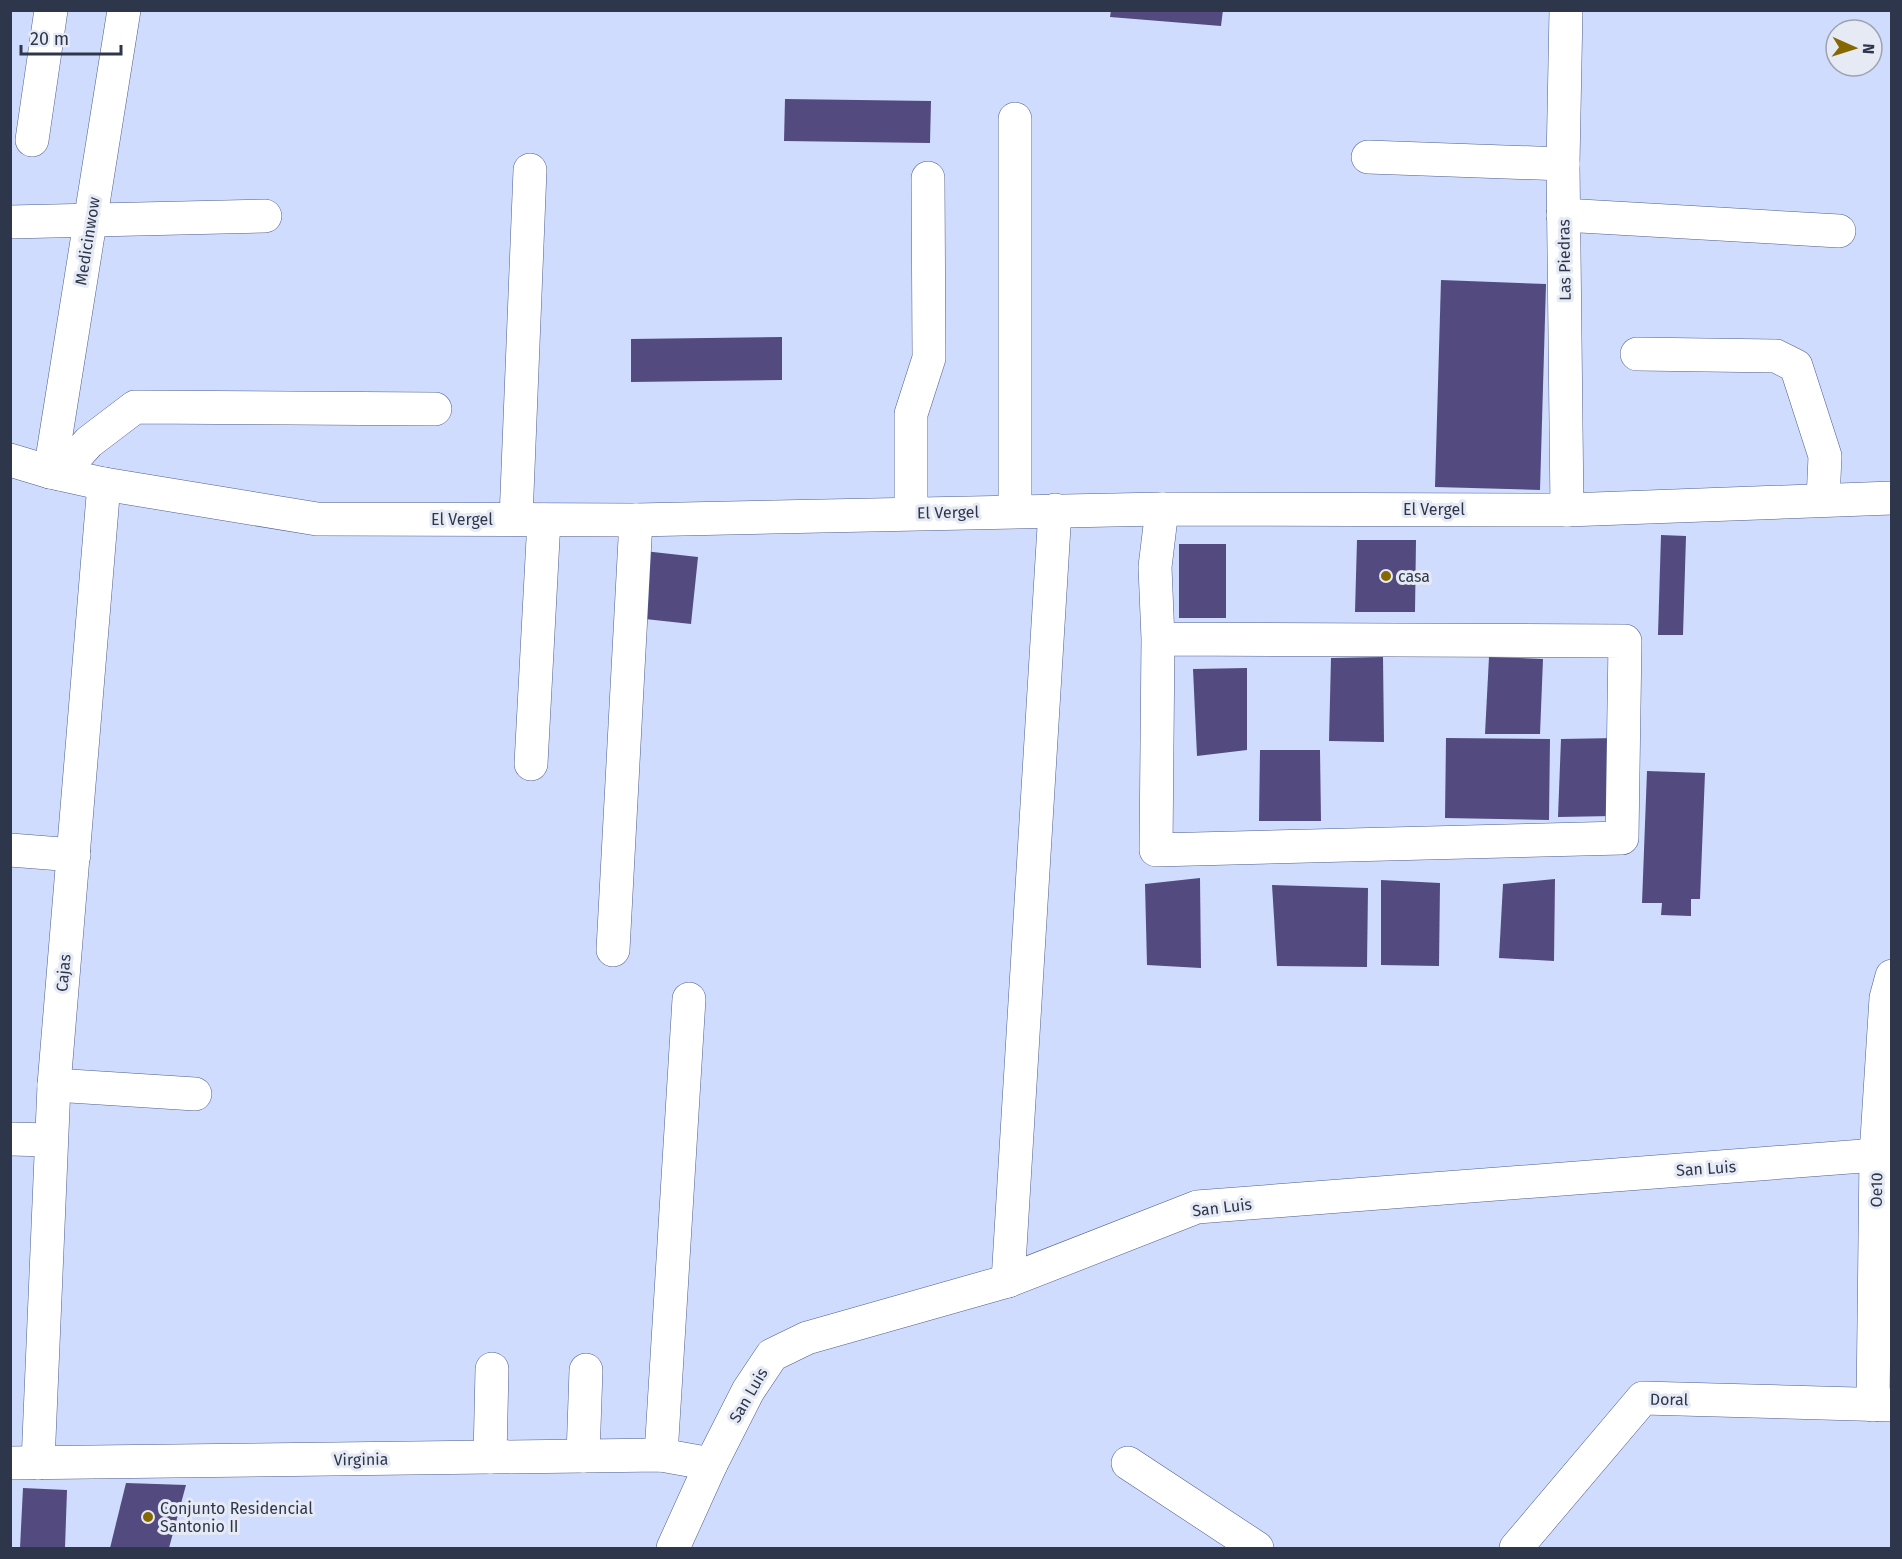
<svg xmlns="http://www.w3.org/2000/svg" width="1902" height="1559" font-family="'Fira Sans',sans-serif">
<rect width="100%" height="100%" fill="#d0dcfd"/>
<!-- building -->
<g fill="#534a80">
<polygon points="1111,10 1223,10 1221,26 1110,17"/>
<polygon points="785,99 931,101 930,143 784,141"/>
<polygon points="1441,280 1546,284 1540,490 1435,487"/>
<polygon points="782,337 782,380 631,382 631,339"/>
<polygon points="1661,535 1686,536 1683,635 1658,635"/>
<polygon points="1357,540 1416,540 1415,612 1355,612"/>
<rect x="1179" y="544" width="47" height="74"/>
<polygon points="644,551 698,557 691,624 636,618"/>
<polygon points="1383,657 1384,742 1329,741 1331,658"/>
<polygon points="1489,657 1543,659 1540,734 1485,734"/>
<polygon points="1247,668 1247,750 1197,756 1193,669"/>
<polygon points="1446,738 1550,739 1549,820 1445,818"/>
<polygon points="1617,738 1613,816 1558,817 1561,739"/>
<polygon points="1260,750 1320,750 1321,821 1259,821"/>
<polygon points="1647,771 1705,773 1700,899 1691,899 1691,916 1661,915 1662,903 1642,903"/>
<polygon points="1200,878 1201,968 1147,965 1145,884"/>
<polygon points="1555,879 1554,961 1499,958 1503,884"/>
<polygon points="1381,880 1440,883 1439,966 1381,965"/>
<polygon points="1272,885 1368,888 1367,967 1277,966"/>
<polygon points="126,1483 186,1485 169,1548 110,1548"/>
<polygon points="23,1488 67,1490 65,1548 20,1548"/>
</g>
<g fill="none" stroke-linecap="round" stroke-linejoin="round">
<!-- minor casing -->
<g stroke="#4f5e8e" stroke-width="34">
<g id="minor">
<polyline points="1566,10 1563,164 1567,510"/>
<polyline points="32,140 51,10"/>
<polyline points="1368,157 1563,164"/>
<polyline points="1563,215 1839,231"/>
<polyline points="10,222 265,216"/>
<polyline points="1637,354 1776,356 1796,366 1825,456 1823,500"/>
<polyline points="10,460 50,472 104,484 317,519 636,520 1162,509 1567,510 1892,498"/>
<polyline points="50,472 124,10"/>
<polyline points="60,474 89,442 135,407 435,409"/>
<polyline points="1015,511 1015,119"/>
<polyline points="911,513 911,414 929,358 928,178"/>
<polyline points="516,519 530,170"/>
<polyline points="1158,639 1625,641 1622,838 1156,850 1158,639 1155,567 1162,509"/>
<polyline points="531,764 544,520"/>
<polyline points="10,850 74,855"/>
<polyline points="613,950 636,520"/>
<polyline points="54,1085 195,1094"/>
<polyline points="10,1139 50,1140"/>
<polyline points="1008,1281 1055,510"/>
<polyline points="1873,1405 1876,1155 1886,998 1892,976"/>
<polyline points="661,1455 689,999"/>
<polyline points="583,1456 586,1370"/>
<polyline points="490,1457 492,1369"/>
<polyline points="10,1463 661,1455 711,1464"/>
<polyline points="38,1463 54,1085 104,484"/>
<polyline points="1128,1463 1257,1548"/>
<polyline points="673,1548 711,1464 748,1391 772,1355 807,1338 1008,1281 1197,1207 1876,1155"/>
<polyline points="1516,1548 1643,1398 1892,1405"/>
</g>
</g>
<!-- minor -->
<use href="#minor" stroke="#fff" stroke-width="33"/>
</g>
<!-- markers -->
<g fill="#856801" stroke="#e6eaf5" stroke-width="2">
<circle cx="1386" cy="576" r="6"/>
<circle cx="148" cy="1517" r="6"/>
</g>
<g text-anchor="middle" stroke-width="6" stroke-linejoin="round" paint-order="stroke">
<!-- street labels -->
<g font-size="16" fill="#2e364b" stroke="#e6eaf5">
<text transform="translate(87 241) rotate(-81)" y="6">Medicinwow</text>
<text transform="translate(1564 260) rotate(-91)" y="6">Las Piedras</text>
<text x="1434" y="515">El Vergel</text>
<text transform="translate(948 512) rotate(-1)" y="6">El Vergel</text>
<text x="462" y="525">El Vergel</text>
<text transform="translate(63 973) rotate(-85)" y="6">Cajas</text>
<text transform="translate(1706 1168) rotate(-4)" y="6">San Luis</text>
<text transform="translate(1876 1190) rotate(-89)" y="6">Oe10</text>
<text transform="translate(1222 1207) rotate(-7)" y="6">San Luis</text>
<text transform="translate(748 1395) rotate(-60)" y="6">San Luis</text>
<text transform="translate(1669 1399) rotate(1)" y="6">Doral</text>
<text transform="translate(361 1459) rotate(-1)" y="6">Virginia</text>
</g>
<!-- poi labels -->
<g font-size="16" fill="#2e364b" stroke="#e6eaf5" text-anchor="start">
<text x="1398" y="582">casa</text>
<text x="160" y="1514">Conjunto Residencial<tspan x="160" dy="18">Santonio II</tspan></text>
</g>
</g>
<!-- border -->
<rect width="1902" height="1559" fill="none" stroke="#2e364b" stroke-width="24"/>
<!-- north arrow -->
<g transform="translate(1854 48) rotate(93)"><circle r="28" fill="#e6eaf5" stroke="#9ca2b1" stroke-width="1.5"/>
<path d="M0-4.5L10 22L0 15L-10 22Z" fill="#856801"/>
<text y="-9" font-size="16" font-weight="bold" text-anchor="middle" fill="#2e364b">N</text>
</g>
<!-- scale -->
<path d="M21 45v9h100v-9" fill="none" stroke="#2e364b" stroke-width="3"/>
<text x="30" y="45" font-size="18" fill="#2e364b" stroke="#e6eaf5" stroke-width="4.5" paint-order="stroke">20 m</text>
</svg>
